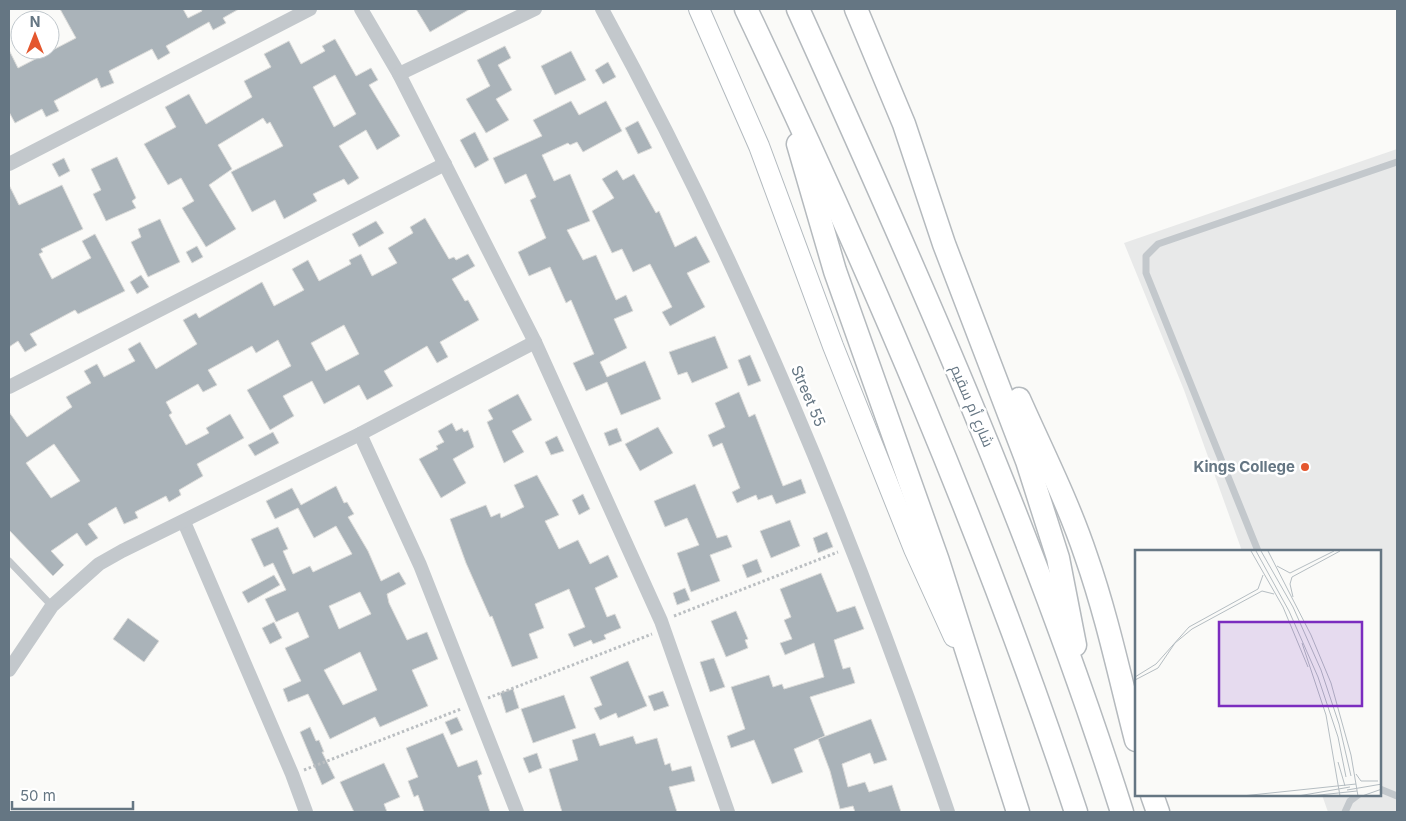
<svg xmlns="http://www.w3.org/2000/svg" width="1406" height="821" font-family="Inter,Cairo,sans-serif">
<rect width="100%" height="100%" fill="#fafaf8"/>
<!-- built -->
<polygon fill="#e8e9e9" points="1397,149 1397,812 1328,812 1322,795 1380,795 1380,551 1242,551 1184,390 1124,243"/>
<!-- building -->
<g fill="#aab3b9" stroke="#dcdcda" fill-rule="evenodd">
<polygon points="60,9 183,9 188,18 202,11 201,9 239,9 223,18 226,23 213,30 209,22 166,46 170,53 158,60 152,49 109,71 114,83 101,88 97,78 54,101 59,111 46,117 42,109 15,123 9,112 9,50 18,68 76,38"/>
<polygon points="416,9 470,9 430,32"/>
<path d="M335,39L356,76L371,68L378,80L369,85L400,136L377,150L366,130L339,146L359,178L348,185L344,179L313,194L317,201L284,219L275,200L252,212L231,172L283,146L270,122L267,124L263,118L218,145L232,169L209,185L236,229L206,247L182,208L194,201L181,178L168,185L144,144L176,127L165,107L189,94L206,124L252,97L244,81L271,67L264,54L289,41L301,64L325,51L322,46ZM335,75L356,114L334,127L313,87Z"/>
<polygon points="505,46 511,58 498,65 512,90 496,99 509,120 486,133 466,99 490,86 477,60"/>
<polygon points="571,51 586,80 555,95 541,66"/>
<polygon points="608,62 616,77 603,84 595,70"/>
<polygon points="571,101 579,115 606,101 622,131 583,152 577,142 570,145 568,143 542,155 554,181 570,174 590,221 567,230 583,260 596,255 616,300 626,295 633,311 614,319 627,348 600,362 607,377 645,361 661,399 621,415 607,382 586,391 573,363 594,354 571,300 566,303 550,267 529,276 518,252 546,238 530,200 536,197 526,174 505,184 493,158 542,136 533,120"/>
<polygon points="638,121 652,148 638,154 625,128"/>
<polygon points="475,132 489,160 475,168 460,140"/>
<polygon points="117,157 136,198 132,201 136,208 106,221 93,194 101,190 91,169"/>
<polygon points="64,158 70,171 59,177 52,164"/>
<polygon points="617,170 623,180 634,174 656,213 659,211 675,247 696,236 710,262 687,273 705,307 670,326 662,312 672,307 650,264 633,272 622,249 612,253 592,211 614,198 602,179"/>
<polygon points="9,185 19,205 62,185 83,229 41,249 43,252 39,254 52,279 91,258 82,241 95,234 125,291 78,314 75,310 30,334 37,345 25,352 18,341 9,347"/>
<path d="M425,218L449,259L454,257L456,260L468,254L475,266L452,279L465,301L468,300L479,320L440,342L448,357L437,363L427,346L384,371L393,386L367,400L359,385L324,404L312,381L283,396L294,416L270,430L247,390L291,366L278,340L256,353L252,346L208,370L217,385L203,392L198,384L166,402L172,413L169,415L186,445L209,433L206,428L230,414L244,438L197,464L203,476L179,490L181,495L169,502L166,496L135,512L138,518L124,524L116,507L88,524L98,538L86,546L77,533L51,551L64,565L53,576L9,530V412L27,437L72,407L66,397L91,383L84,371L97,364L104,377L135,361L128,349L140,342L156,369L197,344L183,320L196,313L199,318L262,282L274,306L304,290L292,269L308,260L319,281L351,264L349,260L361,254L372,276L397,263L388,248L413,233L410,227ZM344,325L359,354L326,371L311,343ZM54,444L80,481L51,498L26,463Z"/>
<polygon points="160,219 180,262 148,277 131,242 141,237 138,229"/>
<polygon points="376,221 384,233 359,247 352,234"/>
<polygon points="197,246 203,257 192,263 186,252"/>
<polygon points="141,275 149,287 137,294 130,282"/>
<polygon points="715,336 728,368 692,383 687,372 678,375 669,352"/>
<polygon points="750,355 761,381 748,386 738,360"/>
<polygon points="739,392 749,417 755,414 783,486 801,479 806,493 776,504 772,495 758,500 756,495 737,503 732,492 740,488 722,443 713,447 708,435 725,427 715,403"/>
<polygon points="518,394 532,420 512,431 524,452 504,463 487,422 493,419 488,410"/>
<polygon points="452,423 456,431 462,428 464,432 468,430 474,447 453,459 466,483 441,498 419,459 438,449 436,446 444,442 438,431"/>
<polygon points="658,427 673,453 640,471 625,444"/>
<polygon points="617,428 622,441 609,446 604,433"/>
<polygon points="273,432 279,443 255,456 248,445"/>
<polygon points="557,436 564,451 551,455 545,442"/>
<polygon points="537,475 559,515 545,521 559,549 578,540 590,564 608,555 618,577 595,588 607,617 615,614 621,628 604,635 606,639 593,644 591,640 574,647 568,634 585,627 569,589 535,604 544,628 529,634 538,658 512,667 492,616 490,617 466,563 450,519 486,505 491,517 500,513 501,518 524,507 514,485"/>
<polygon points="695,484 717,538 727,535 732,547 710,555 720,581 691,592 677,553 699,545 687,518 665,527 654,501"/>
<path d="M336,486L344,503L347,502L354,514L348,517L368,551L381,581L399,572L406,584L387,594L389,603L407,640L427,632L438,659L412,670L428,706L380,727L375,717L330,739L308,694L288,702L283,689L301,681L285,648L309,637L298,612L276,622L265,599L286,590L273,563L264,567L251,539L278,527L288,549L283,551L293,574L310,566L313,572L352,554L336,526L314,538L298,508L275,519L266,501L292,488L301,505ZM360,592L371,614L339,629L329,606ZM360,652L377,690L343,705L324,670Z"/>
<polygon points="583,494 590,509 579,515 572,500"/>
<polygon points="790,520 800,546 771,558 760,531"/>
<polygon points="827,532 833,547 818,553 813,538"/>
<polygon points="757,559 762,572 747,578 742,565"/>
<polygon points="821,573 837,612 855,606 864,629 834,640 843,669 850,667 855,683 810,697 825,736 794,749 803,772 772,784 754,740 731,748 727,736 745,729 731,687 769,675 773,687 782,684 784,689 824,677 814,643 785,655 780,643 792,639 784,620 791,617 780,589"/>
<polygon points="274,575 280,585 248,603 242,592"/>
<polygon points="685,588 690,600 677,605 673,593"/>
<polygon points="736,611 748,639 745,640 748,648 726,657 711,621"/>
<polygon points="128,618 159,641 144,662 113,639"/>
<polygon points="274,622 282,638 270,644 262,628"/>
<polygon points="714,658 725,687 710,692 700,662"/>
<polygon points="628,661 647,706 618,718 616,713 600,720 594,708 602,705 590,677"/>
<polygon points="513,689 519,708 506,713 500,693"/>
<polygon points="663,691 669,706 654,711 648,696"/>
<polygon points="564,695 576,728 533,743 521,709"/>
<polygon points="457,717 463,730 451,735 445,722"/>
<polygon points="871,719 887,760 874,764 870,753 842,764 848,787 865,782 869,792 892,785 901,812 855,812 853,806 840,809 830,771 818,739"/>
<polygon points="310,727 316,741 319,740 324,752 322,752 335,778 322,785 300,732"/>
<polygon points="443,733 458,767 477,760 482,774 478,776 490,812 424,812 418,795 414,797 408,781 418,777 406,748"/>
<polygon points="595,733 600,746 633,736 636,744 657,738 665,765 670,763 672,771 691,766 695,781 669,787 677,812 562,812 549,769 578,760 572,740"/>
<polygon points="537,753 542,768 529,773 523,758"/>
<polygon points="384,763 400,797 384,804 387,812 354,812 340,782"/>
</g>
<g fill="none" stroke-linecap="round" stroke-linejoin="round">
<!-- secondary casing -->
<g stroke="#b3babf" stroke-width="22">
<polyline id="secondary" points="699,9 759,146 833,346 914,549 954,637"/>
</g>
<!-- primary casing -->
<g stroke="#b5babe" stroke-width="25">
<g id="primary">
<path d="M746,9C870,270 985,537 1076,812"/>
<path d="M798,9C917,272 1035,537 1122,812"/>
<polyline points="856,9 904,124 944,244 1027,461 1058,558 1075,645"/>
<polyline points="798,144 835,271 938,561 1018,812"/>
<path d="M1019,399C1042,451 1068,502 1086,556C1107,616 1120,678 1136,740"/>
<polyline points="1152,795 1158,812"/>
</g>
</g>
<!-- path -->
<g stroke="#bbbfc2" stroke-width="3" stroke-dasharray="2.5 2.5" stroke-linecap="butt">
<polyline points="674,616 838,552"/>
<polyline points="488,698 652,634"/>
<polyline points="304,770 461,709"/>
</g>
<!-- service -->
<g stroke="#c3c8cc" stroke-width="7">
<polyline points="1258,551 1146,273 1146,256 1158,244 1397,162"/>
<polyline points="9,561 52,606"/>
<polyline points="1380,789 1397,796"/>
<polyline points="1345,812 1350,801 1358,795"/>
</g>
<!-- minor -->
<g stroke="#c3c8cc" stroke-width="14">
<polyline points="361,9 399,74 535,342 661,621 728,812"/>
<path d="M602,9C743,267 853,534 948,812"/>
<polyline points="399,74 535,9"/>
<polyline points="9,164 310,9"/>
<polyline points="9,387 445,164"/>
<polyline points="360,434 420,565 517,812"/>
<polyline points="184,522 292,774 306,812"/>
<polyline points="9,670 52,606 99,564 122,551 360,434 535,342"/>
</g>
<!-- secondary -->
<use href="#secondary" stroke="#fff" stroke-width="20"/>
<!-- primary -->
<use href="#primary" stroke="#fff" stroke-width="22"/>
</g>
<!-- markers -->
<circle fill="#e4572e" stroke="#fff" stroke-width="2" cx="1305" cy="467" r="5"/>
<g text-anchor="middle" stroke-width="5" stroke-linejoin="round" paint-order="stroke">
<!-- street labels -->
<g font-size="15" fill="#657683" stroke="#fff">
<text transform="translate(808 396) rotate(67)" y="5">Street 55</text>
<text transform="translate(972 406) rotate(67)" y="5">شارع أم سقيم</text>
</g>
<!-- poi labels -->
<g font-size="15" font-weight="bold" fill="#657683" stroke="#fff" text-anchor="end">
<text x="1295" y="472">Kings College</text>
</g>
</g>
<!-- overview -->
<g transform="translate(1135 550)">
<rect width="246" height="246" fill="#fafaf8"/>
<path fill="none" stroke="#b5bdc2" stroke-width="1" d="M116,1L148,57L173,117M121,1L154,61L183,127L203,187L211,227M126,1L158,57L186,120L204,174L216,226M133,1L176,85M142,16L155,23L199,1M158,47L155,34L157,27L205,1M176,85L196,133L216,205L223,246M167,93L191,165L205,246M0,127L21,114L54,77L123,39L128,25M0,130L23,118L40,93L57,79L127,41L139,44M203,212L210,236M221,224L226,231H243M212,240L247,234M107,246L221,234M163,246L215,237M175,246L222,241M227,246L247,239"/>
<path fill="#7b2cbf" fill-opacity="0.15" stroke="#7b2cbf" stroke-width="2.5" d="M84,72H227V156H84Z"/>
<rect width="246" height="246" fill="none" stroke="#657683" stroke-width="2.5"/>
</g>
<!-- border -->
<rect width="1406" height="821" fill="none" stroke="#657683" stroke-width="20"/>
<!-- north arrow -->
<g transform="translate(35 35)"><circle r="24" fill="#ffffff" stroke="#c1c8cd"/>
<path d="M0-4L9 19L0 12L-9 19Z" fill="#e4572e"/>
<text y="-8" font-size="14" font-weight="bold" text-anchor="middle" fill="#657683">N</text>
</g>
<!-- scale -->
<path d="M12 801v8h121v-8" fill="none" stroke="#657683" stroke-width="2.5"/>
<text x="20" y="801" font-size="15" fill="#657683" stroke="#ffffff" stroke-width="4" paint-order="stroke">50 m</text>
</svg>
